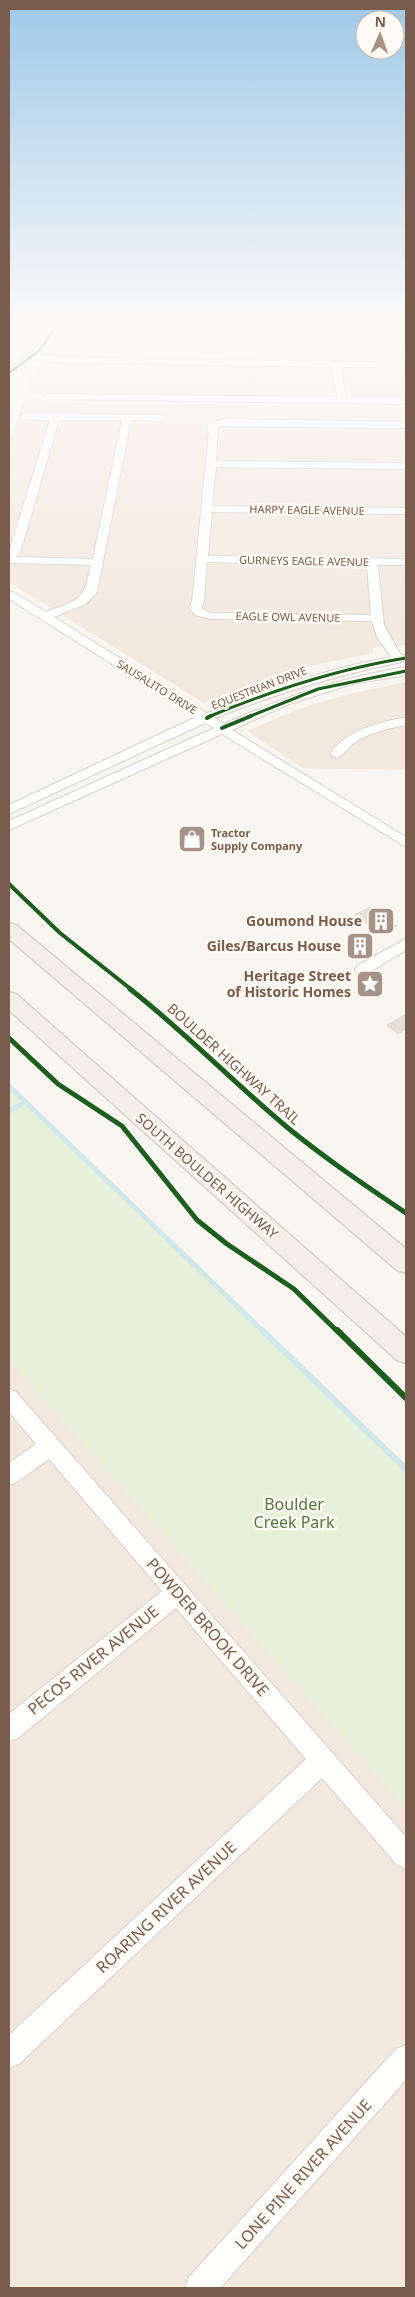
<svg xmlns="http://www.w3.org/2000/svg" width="415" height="2297" font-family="'Noto Sans',sans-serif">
<rect width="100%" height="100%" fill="#f9f5f0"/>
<!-- residential -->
<g fill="#f2e8de">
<polygon points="373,326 406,326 406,397 26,393 37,363 58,347 376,350"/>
<polygon points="23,402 406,407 406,645 373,648 373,653 305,667 271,677 204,703 9,582 9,443"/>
<polygon points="406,682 406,770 303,768 247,731 301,708 353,693"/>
<polygon points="9,1359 406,1807 406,2288 9,2288"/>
</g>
<!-- green -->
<polygon fill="#e7f0db" points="9,1085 406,1466 406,1807 9,1359"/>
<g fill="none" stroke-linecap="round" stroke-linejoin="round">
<!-- stream-far1 -->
<g stroke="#d0e8ea" stroke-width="5">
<polyline points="9,1086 264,1332"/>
<polyline points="9,1111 26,1102"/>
</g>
<!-- stream -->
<polyline stroke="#d0e8ea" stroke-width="6" points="262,1330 406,1469"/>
</g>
<!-- building -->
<g fill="#e6ded7" stroke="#e2d8d2">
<polygon points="164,326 252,326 252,340 238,339 237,342 201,342"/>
<polygon points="370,907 397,926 383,934 355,915"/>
<polygon points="359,937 374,948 360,955 346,944"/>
<polygon points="406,1014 406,1029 398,1034 387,1025"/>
</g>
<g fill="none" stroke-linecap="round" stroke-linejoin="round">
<!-- minor casing -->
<g stroke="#d7d1cb" stroke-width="2">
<g id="minor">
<polygon points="9,326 58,326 59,327 55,329 9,328"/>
<polygon points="29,355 128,359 371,362 374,363 374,367 341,367 346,398 406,398 406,404 47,399 43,396 44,394 337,397 332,367 54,362 29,359"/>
<path d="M24,414L162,415L167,418L162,421L131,420L97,592L86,604L54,617L207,713C267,689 327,669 391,657L377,637L372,621L210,619L195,615L189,608L192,602L209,432L207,427L212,422L225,419L406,422V428L218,426L216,461L406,463V469L216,467L212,506L406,508V514L212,512L208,556L406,559V565H378L384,625L401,655H406V661C340,674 278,693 215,718L224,724C286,696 339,678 406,667V675L352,684L289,704L232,730L406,837V847L222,734L9,830V821L214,728L205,723L9,814V805L196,717L9,599V591L13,592L46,612C80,599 83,602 91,565L9,563V552L50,420L21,419V415ZM59,420H122L93,559L16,557L20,553ZM207,562L367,565L371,615L210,613L201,608L204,602Z"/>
<path d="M406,717V725C388,728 369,733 354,743C348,748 343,756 336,758L330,754C347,729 378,723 406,717Z"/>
<polygon points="406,939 406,950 368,973 358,973 355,969 358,965"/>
<polygon points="9,1389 16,1392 406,1837 406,1869 397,1865 322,1778 19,2064 9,2068 9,2035 306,1759 176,1608 18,1738 9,1741 9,1714 162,1591 49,1459 17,1482 9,1485 9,1463 36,1444 9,1412"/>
<polygon points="406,2045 406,2080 220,2288 185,2288 189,2277 396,2049"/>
</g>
</g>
<!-- major casing -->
<g stroke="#dad1cc" stroke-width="3">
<g id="major">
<polygon points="51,326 61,326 44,352 9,376 9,368 36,348"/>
<polygon points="9,923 16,925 406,1249 406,1273 397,1270 9,939"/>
<polygon points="9,992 16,994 406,1337 406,1363 397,1360 9,1010"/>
</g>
</g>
<!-- minor -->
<use href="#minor" fill="#fefefd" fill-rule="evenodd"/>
<!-- major -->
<use href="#major" fill="#f3eee8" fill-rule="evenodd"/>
<!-- cycleway-far4 casing -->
<g stroke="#fffaf3" stroke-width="4.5">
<polyline id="cycleway-far4" points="9,373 40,350 56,326"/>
</g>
<!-- cycleway-far3 casing -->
<g stroke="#fffaf3" stroke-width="5">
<g id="cycleway-far3">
<path d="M208,717C273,690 337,669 406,658"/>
<polyline points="248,717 318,689 406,671"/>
</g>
</g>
<!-- cycleway-far2 casing -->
<g stroke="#fffaf3" stroke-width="6">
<g id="cycleway-far2">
<polyline points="207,718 211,716"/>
<polyline points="222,728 251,716"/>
<polyline points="9,884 60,933 132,990"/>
</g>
</g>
<!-- cycleway-far1 casing -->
<g stroke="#fffaf3" stroke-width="8">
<g id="cycleway-far1">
<path d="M130,989C185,1032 234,1083 288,1128C326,1159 366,1186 406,1213"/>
<polyline points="9,1038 58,1084 122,1126 197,1220 227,1244 294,1289 338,1332"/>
</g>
</g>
<!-- cycleway casing -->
<g stroke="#fffaf3" stroke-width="9">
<polyline id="cycleway" points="337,1330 406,1398"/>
</g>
<!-- cycleway-far4 -->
<use href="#cycleway-far4" stroke="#1b5e20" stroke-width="2.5"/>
<!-- cycleway-far3 -->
<use href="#cycleway-far3" stroke="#1b5e20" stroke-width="3"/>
<!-- cycleway-far2 -->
<use href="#cycleway-far2" stroke="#1b5e20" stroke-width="4"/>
<!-- cycleway-far1 -->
<use href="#cycleway-far1" stroke="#1b5e20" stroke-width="5"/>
<!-- cycleway -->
<use href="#cycleway" stroke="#1b5e20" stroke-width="6"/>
</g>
<!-- sky -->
<linearGradient id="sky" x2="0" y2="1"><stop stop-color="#9ec9e9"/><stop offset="0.5" stop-color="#fcfaf8"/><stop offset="1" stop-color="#fcfaf8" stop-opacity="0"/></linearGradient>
<rect width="415" height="648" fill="url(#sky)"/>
<!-- icons -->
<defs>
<g id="shop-square" transform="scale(1.4375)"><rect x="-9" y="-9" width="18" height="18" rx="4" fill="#a69286" stroke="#fffaf3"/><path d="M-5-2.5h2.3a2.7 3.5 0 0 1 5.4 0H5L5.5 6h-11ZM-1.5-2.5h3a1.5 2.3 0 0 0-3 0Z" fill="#fff"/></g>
<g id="building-square" transform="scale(1.4375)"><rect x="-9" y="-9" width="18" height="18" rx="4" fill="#a69286" stroke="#fffaf3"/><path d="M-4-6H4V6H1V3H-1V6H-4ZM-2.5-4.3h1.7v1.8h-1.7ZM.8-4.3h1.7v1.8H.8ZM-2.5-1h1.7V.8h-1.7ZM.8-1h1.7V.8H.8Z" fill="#fff"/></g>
<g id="sight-square" transform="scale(1.4375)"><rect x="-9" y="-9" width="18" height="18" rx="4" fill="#a69286" stroke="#fffaf3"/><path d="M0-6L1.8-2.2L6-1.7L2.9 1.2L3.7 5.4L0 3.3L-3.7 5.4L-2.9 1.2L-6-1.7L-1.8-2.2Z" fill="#fff"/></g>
</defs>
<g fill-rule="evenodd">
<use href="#shop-square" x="192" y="839"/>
<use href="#building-square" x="381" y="921"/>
<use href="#building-square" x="360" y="946"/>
<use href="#sight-square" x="370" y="984"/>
</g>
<g text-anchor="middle" stroke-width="5" stroke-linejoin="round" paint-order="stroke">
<!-- far-street labels -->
<g font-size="11" fill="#7a5c4d" stroke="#fffaf3">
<text transform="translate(307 510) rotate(1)" y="4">HARPY EAGLE AVENUE</text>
<text transform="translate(304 561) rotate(1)" y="4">GURNEYS EAGLE AVENUE</text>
<text transform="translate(288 617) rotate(1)" y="4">EAGLE OWL AVENUE</text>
<text transform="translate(157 687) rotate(32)" y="4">SAUSALITO DRIVE</text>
<text transform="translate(259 688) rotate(-21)" y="4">EQUESTRIAN DRIVE</text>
</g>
<!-- far-poi labels -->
<g font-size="11" font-weight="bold" fill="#7a5c4d" stroke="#fffaf3" text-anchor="start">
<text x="211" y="837">Tractor<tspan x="211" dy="13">Supply Company</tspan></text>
</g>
<!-- poi labels -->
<g font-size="14" font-weight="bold" fill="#7a5c4d" stroke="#fffaf3" text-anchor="end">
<text x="362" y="926">Goumond House</text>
<text x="341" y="951">Giles/Barcus House</text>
<text x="351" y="981">Heritage Street<tspan x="351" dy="16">of Historic Homes</tspan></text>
</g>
<!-- street labels -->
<g font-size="14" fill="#7a5c4d" stroke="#fffaf3">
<text transform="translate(234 1064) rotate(42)" y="5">BOULDER HIGHWAY TRAIL</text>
<text transform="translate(207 1176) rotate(41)" y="5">SOUTH BOULDER HIGHWAY</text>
</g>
<!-- near-park labels -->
<g font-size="16" fill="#537a41" stroke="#fffaf3">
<text x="294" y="1510">Boulder<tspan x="294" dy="18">Creek Park</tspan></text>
</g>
<!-- near-street labels -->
<g font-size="16" fill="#7a5c4d" stroke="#fffaf3">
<text transform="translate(208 1627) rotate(49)" y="6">POWDER BROOK DRIVE</text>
<text transform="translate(93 1660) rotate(-39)" y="6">PECOS RIVER AVENUE</text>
<text transform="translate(166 1907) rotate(-43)" y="6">ROARING RIVER AVENUE</text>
<text transform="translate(303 2174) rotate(-48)" y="6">LONE PINE RIVER AVENUE</text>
</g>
</g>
<!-- border -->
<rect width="415" height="2297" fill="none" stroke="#7a5c4d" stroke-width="20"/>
<!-- north arrow -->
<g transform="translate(380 35) rotate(2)"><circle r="24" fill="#fffaf3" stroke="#cabbb1"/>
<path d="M0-4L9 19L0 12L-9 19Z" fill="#a69286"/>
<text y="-8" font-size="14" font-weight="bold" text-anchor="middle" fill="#7a5c4d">N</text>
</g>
</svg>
